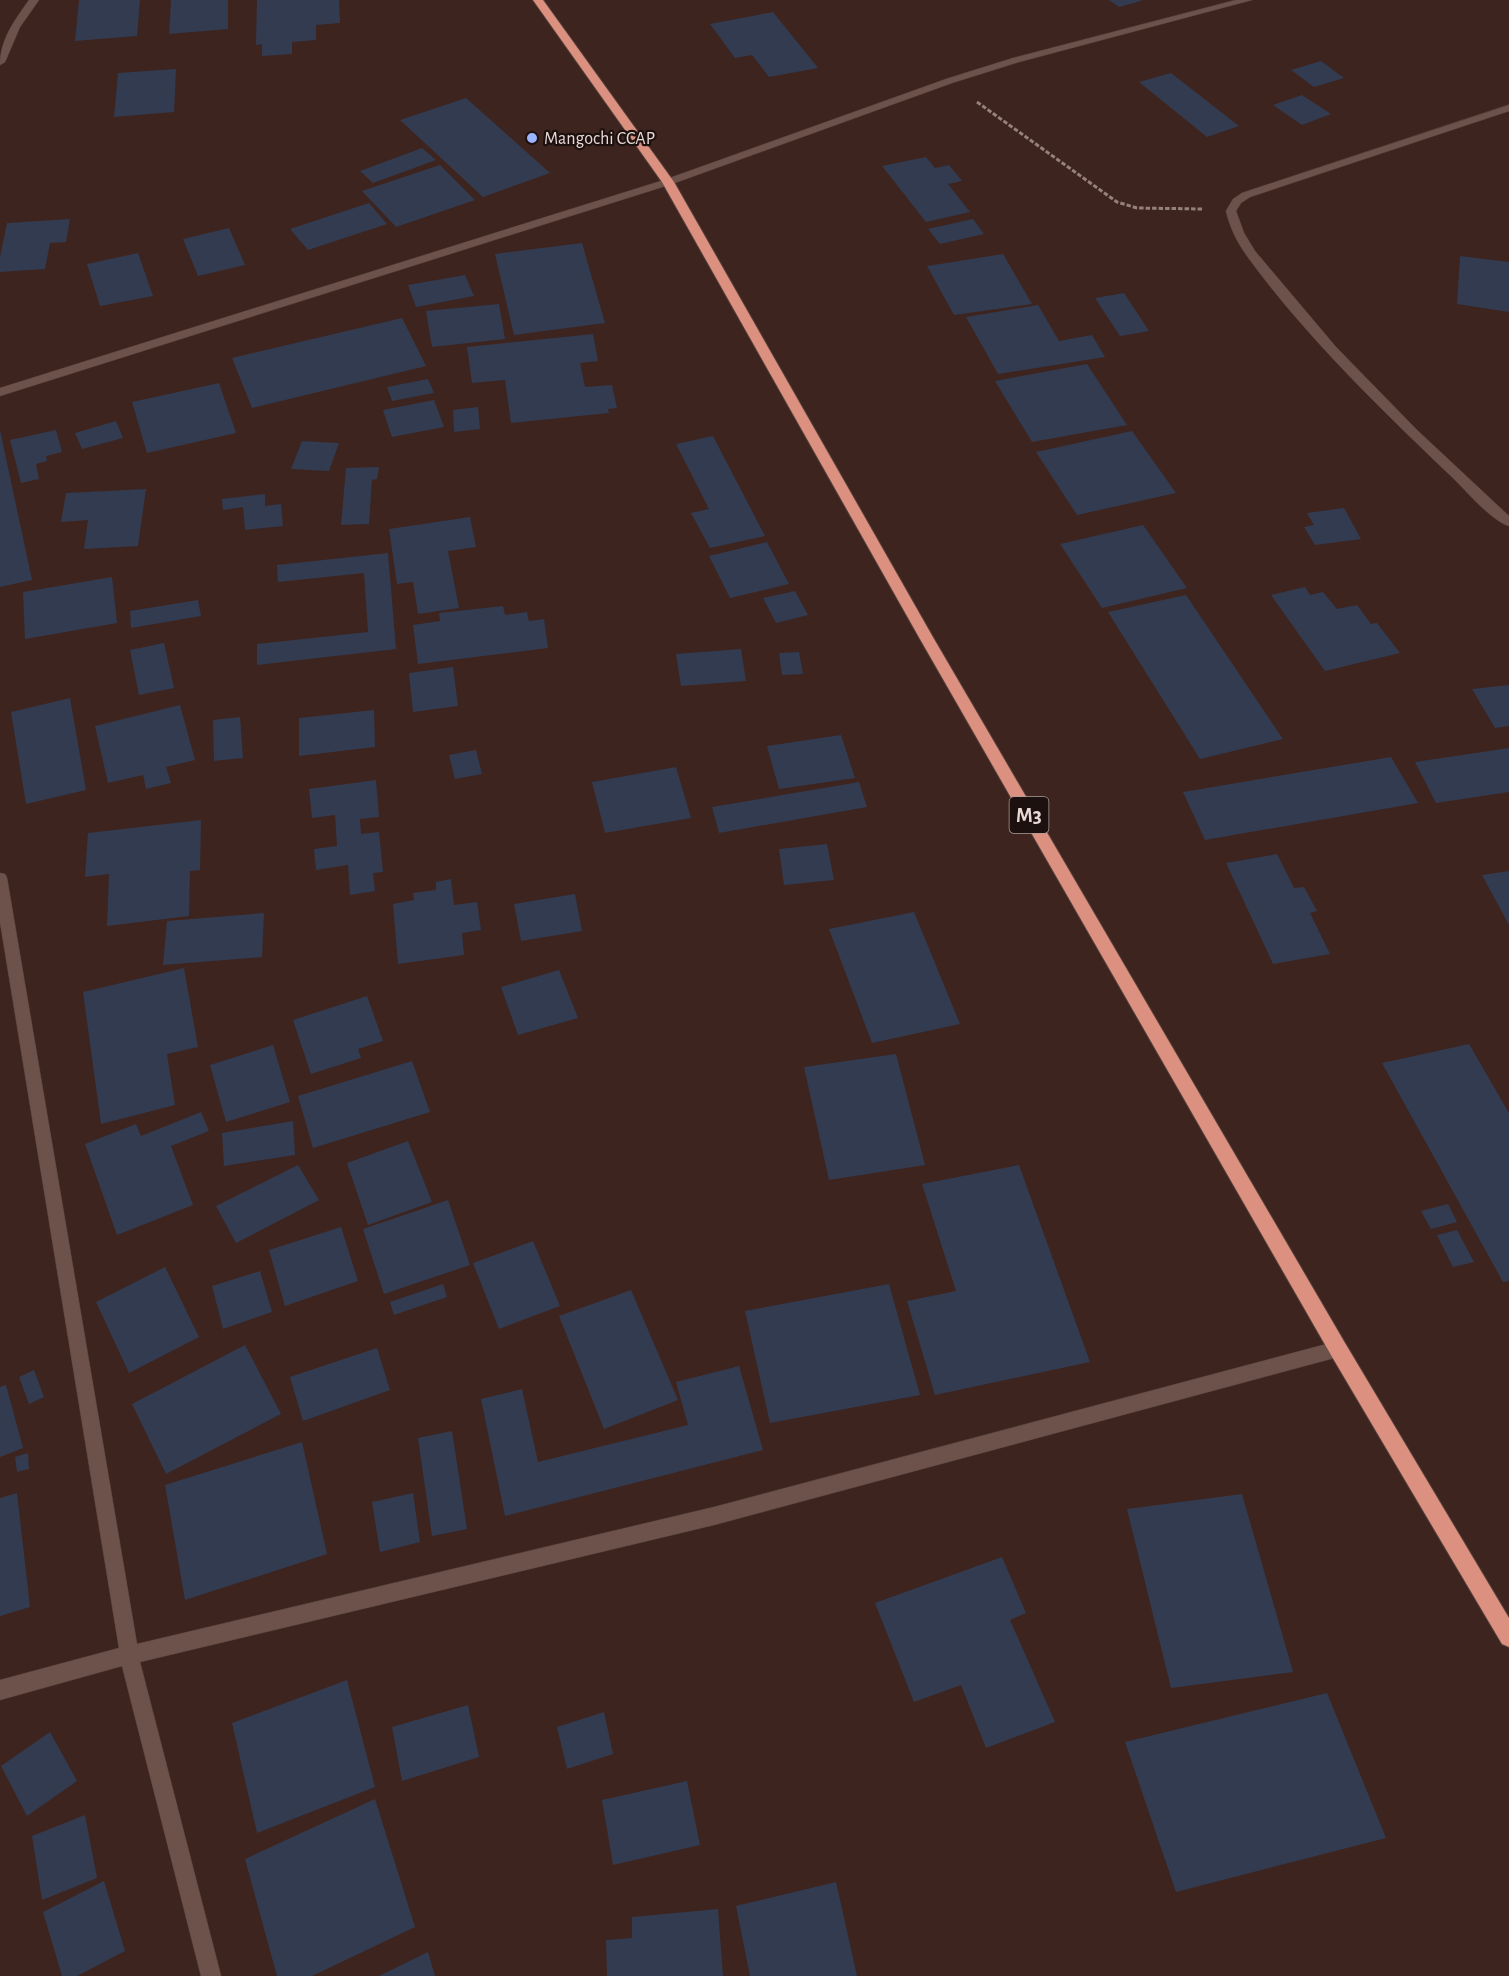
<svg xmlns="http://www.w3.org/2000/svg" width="1509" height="1976" font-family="'Alegreya Sans',sans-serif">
<rect width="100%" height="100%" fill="#3d241e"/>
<!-- building -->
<g fill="#333b51">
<polygon points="79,0 140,0 137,36 75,41"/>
<polygon points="171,0 228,0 228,29 169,34"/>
<polygon points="257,0 339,0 340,23 316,25 316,40 292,42 292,54 262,56 262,44 256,45"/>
<polygon points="1109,0 1141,0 1141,1 1119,7"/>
<polygon points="773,12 818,68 769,77 752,55 735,58 710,24"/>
<polygon points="1321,61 1344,78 1314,87 1291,70"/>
<polygon points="176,69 174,112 114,117 118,73"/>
<polygon points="1171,73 1239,126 1207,137 1139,82"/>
<polygon points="1302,95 1331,114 1302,125 1273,105"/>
<polygon points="466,98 550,173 483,197 400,120"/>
<polygon points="422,148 436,160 373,183 360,171"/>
<polygon points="926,157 935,168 949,165 962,181 948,184 970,212 926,222 882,166"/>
<polygon points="440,165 475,200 396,227 362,191"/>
<polygon points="369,203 387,224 308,250 290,229"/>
<polygon points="70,219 66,242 50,243 45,269 0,272 0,257 7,223"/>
<polygon points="973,219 984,234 940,244 928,229"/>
<polygon points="229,228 245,265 198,276 183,239"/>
<polygon points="582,243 605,323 514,335 495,254"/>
<polygon points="138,253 153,296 100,306 87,264"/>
<polygon points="1003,254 1032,304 954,315 927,266"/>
<polygon points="1460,256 1509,262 1509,312 1457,304"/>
<polygon points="465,275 474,296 416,307 408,285"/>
<polygon points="1124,293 1149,331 1120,336 1095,298"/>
<polygon points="499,304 505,339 432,347 426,311"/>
<polygon points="1038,305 1059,341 1092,335 1105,357 998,374 966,317"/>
<polygon points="402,318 426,366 252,408 232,358"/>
<polygon points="593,334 598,361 580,363 585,387 612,385 617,408 608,409 609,413 511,423 505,380 472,383 467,347"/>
<polygon points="1087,364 1127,425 1032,442 995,381"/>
<polygon points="428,379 434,393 392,401 387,387"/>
<polygon points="219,383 236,433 147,453 132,402"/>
<polygon points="434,400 444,427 392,437 383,410"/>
<polygon points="478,407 480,429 454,432 453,410"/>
<polygon points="116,421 123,438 82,449 75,433"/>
<polygon points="0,430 32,580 0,587"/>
<polygon points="56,430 62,452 46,456 47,461 36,464 39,479 21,483 10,440"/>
<polygon points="1132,431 1176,493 1077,515 1036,452"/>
<polygon points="713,436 765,536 710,548 691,513 709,509 676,444"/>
<polygon points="302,441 339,443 329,471 291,469"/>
<polygon points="379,467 377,479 372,480 369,524 341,525 346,468"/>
<polygon points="146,489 138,546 84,549 88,520 61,522 66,493"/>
<polygon points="265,494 265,506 281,504 283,526 245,530 243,507 223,510 222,499"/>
<polygon points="1344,508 1361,539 1315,545 1304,527 1314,525 1307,513"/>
<polygon points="470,517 476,547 448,551 459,608 418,614 413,582 397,584 389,529"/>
<polygon points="1143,525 1187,588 1102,608 1060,544"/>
<polygon points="767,542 789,584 730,598 709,556"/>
<polygon points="388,553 396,649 257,665 257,644 368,632 364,573 278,582 277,565"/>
<polygon points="112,577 117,623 25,639 23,592"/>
<polygon points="1305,587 1310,595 1323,592 1337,609 1357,605 1371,624 1377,623 1400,653 1325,671 1271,595"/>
<polygon points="795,591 808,615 776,623 763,598"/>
<polygon points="1186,595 1283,739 1200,759 1108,612"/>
<polygon points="198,600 201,616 131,628 130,611"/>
<polygon points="503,606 505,615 527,612 529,621 544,619 548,648 418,664 413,625 440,621 439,613"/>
<polygon points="164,643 174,688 139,695 130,650"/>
<polygon points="741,649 746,681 681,686 676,654"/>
<polygon points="799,652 803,674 782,675 779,653"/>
<polygon points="453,667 458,706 413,712 409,673"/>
<polygon points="1509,685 1509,726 1495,728 1472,689"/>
<polygon points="70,698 86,790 26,804 11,712"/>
<polygon points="180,705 195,760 166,767 171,783 146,789 143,775 108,783 95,726"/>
<polygon points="374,710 375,747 299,756 299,718"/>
<polygon points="240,717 243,758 214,761 213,720"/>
<polygon points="841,735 855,778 779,789 767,746"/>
<polygon points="1509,748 1509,792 1436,803 1415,762"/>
<polygon points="476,750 482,774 455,779 449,755"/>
<polygon points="1391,757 1418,803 1205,840 1183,792"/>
<polygon points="676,767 691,818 605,833 592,782"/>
<polygon points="376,780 379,817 360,819 361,834 379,832 383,872 373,873 375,891 350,895 348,865 316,870 314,849 337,846 335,815 312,818 309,789"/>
<polygon points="859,782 867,807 719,833 712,807"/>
<polygon points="201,820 200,870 190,871 189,916 107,926 109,874 85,877 88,833"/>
<polygon points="827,844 834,880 784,885 779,849"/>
<polygon points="1277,854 1294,888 1304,887 1317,911 1310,913 1330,954 1273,964 1226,863"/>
<polygon points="1509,871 1509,925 1482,875"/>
<polygon points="451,879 454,905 477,902 481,930 462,933 464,955 398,964 393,904 414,900 413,893 436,890 436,882"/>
<polygon points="575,894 582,931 521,941 514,904"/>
<polygon points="914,912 960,1024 872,1043 829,929"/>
<polygon points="264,913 262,957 163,965 167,921"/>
<polygon points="184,968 198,1047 167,1054 175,1105 101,1124 83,992"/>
<polygon points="559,970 578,1018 518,1035 501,987"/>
<polygon points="367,996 383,1041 358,1049 361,1058 311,1074 293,1020"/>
<polygon points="1469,1044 1509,1113 1509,1281 1503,1282 1382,1063"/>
<polygon points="273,1045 290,1102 226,1122 210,1065"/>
<polygon points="896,1054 925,1165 829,1180 804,1067"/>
<polygon points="412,1061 430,1112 313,1148 298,1096"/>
<polygon points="201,1112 209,1131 171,1146 193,1205 117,1235 85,1144 136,1124 141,1136"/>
<polygon points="293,1121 295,1155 224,1166 222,1133"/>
<polygon points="408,1141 432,1202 368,1225 347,1163"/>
<polygon points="298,1165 319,1200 236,1243 216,1206"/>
<polygon points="1019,1165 1090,1362 935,1395 907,1301 956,1291 922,1184"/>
<polygon points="448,1200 470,1265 384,1294 363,1229"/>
<polygon points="1448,1204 1457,1222 1431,1229 1421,1211"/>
<polygon points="341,1227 358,1281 285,1306 269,1250"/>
<polygon points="1457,1230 1474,1262 1453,1267 1437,1235"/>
<polygon points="533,1241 560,1306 499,1329 473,1263"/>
<polygon points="165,1267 199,1337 129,1373 96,1302"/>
<polygon points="260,1271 272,1312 223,1329 212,1286"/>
<polygon points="443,1284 447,1297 394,1315 390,1302"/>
<polygon points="889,1284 920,1395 770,1423 745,1311"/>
<polygon points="631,1290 678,1400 604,1429 559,1316"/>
<polygon points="245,1345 281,1414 166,1474 132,1404"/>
<polygon points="377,1348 390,1390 303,1421 290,1377"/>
<polygon points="739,1366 763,1450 505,1516 481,1399 522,1389 538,1462 688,1425 676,1382"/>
<polygon points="34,1370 44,1397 29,1404 19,1377"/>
<polygon points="6,1385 23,1448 0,1457 0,1387"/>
<polygon points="452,1431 467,1529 432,1536 418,1438"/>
<polygon points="302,1442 327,1554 185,1600 165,1485"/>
<polygon points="28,1453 29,1469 17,1472 15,1457"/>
<polygon points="17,1493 30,1607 0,1616 0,1498"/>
<polygon points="413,1493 420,1542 380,1552 372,1502"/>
<polygon points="1242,1494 1293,1672 1171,1688 1127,1509"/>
<polygon points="1002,1557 1026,1613 1010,1620 1055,1722 986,1748 961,1685 914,1702 875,1603"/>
<polygon points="347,1680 375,1787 257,1833 232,1723"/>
<polygon points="1327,1693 1386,1838 1176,1892 1125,1742"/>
<polygon points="468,1705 479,1757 402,1781 392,1727"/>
<polygon points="604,1712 613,1754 567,1769 557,1727"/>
<polygon points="50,1732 77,1781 27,1816 1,1766"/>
<polygon points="687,1781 700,1845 613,1865 602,1800"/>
<polygon points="375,1799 415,1927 312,1976 277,1976 245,1859"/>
<polygon points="85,1815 97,1878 42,1900 32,1836"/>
<polygon points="104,1881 125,1951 77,1976 62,1976 43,1912"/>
<polygon points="836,1882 857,1976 750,1976 736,1906"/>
<polygon points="718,1909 723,1976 607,1976 606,1940 632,1938 632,1917"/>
<polygon points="428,1952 435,1976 379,1976"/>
</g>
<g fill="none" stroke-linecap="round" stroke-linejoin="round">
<!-- service casing -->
<g stroke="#56413d" stroke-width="1">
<path id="service" d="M29,0H39L20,27L5,62L0,65C0,39 15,20 29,0Z"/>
</g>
<!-- minor casing -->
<g stroke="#56413d" stroke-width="1">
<g id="minor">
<polygon points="1236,0 1252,0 1019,62 952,83 672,184 0,396 0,388 664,180 946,79 1013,58"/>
<path d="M1509,105V111L1250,197L1241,203L1236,211L1244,233L1255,251L1336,347L1417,430L1509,516V526C1492,521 1467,492 1454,479C1382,410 1306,337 1247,256C1237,242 1230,228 1226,211L1233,199L1242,193Z"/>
<polygon points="0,873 5,874 7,878 137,1644 714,1507 1338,1341 1344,1344 1347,1349 1344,1354 1338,1357 714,1525 140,1662 221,1976 201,1976 122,1666 0,1700 0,1680 119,1648 0,922"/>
</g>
</g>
<!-- trunk casing -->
<g stroke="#56413d" stroke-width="2">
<polygon id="trunk" points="533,0 543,0 674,182 934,639 1345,1343 1509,1618 1509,1647 1502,1644 1331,1355 920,639 662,182"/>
</g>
<!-- path -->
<polyline stroke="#95807b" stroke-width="3" stroke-dasharray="4.5 2" stroke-linecap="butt" points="977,102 1117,202 1137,208 1203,209"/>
<!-- service -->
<use href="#service" fill="#6d514b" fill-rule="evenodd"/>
<!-- minor -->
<use href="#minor" fill="#6d514b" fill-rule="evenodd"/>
<!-- trunk -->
<use href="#trunk" fill="#dc9180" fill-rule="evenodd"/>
</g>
<!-- markers -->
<circle fill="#9ab5fd" stroke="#1c110e" stroke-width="2" cx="532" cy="138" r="6"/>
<g text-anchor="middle" stroke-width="4.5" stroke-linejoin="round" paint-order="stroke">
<!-- far-poi labels -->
<g font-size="18" fill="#e9d8d4" stroke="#1c110e" text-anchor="start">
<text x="544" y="144">Mangochi CCAP</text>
</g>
<!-- shield labels -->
<rect fill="#1c110e" stroke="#ac9c99" stroke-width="1.5" x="1009.5" y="797" width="39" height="36" rx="4.5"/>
<g font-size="21" font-weight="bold" fill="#e9d8d4">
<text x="1029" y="822">M3</text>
</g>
</g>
</svg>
